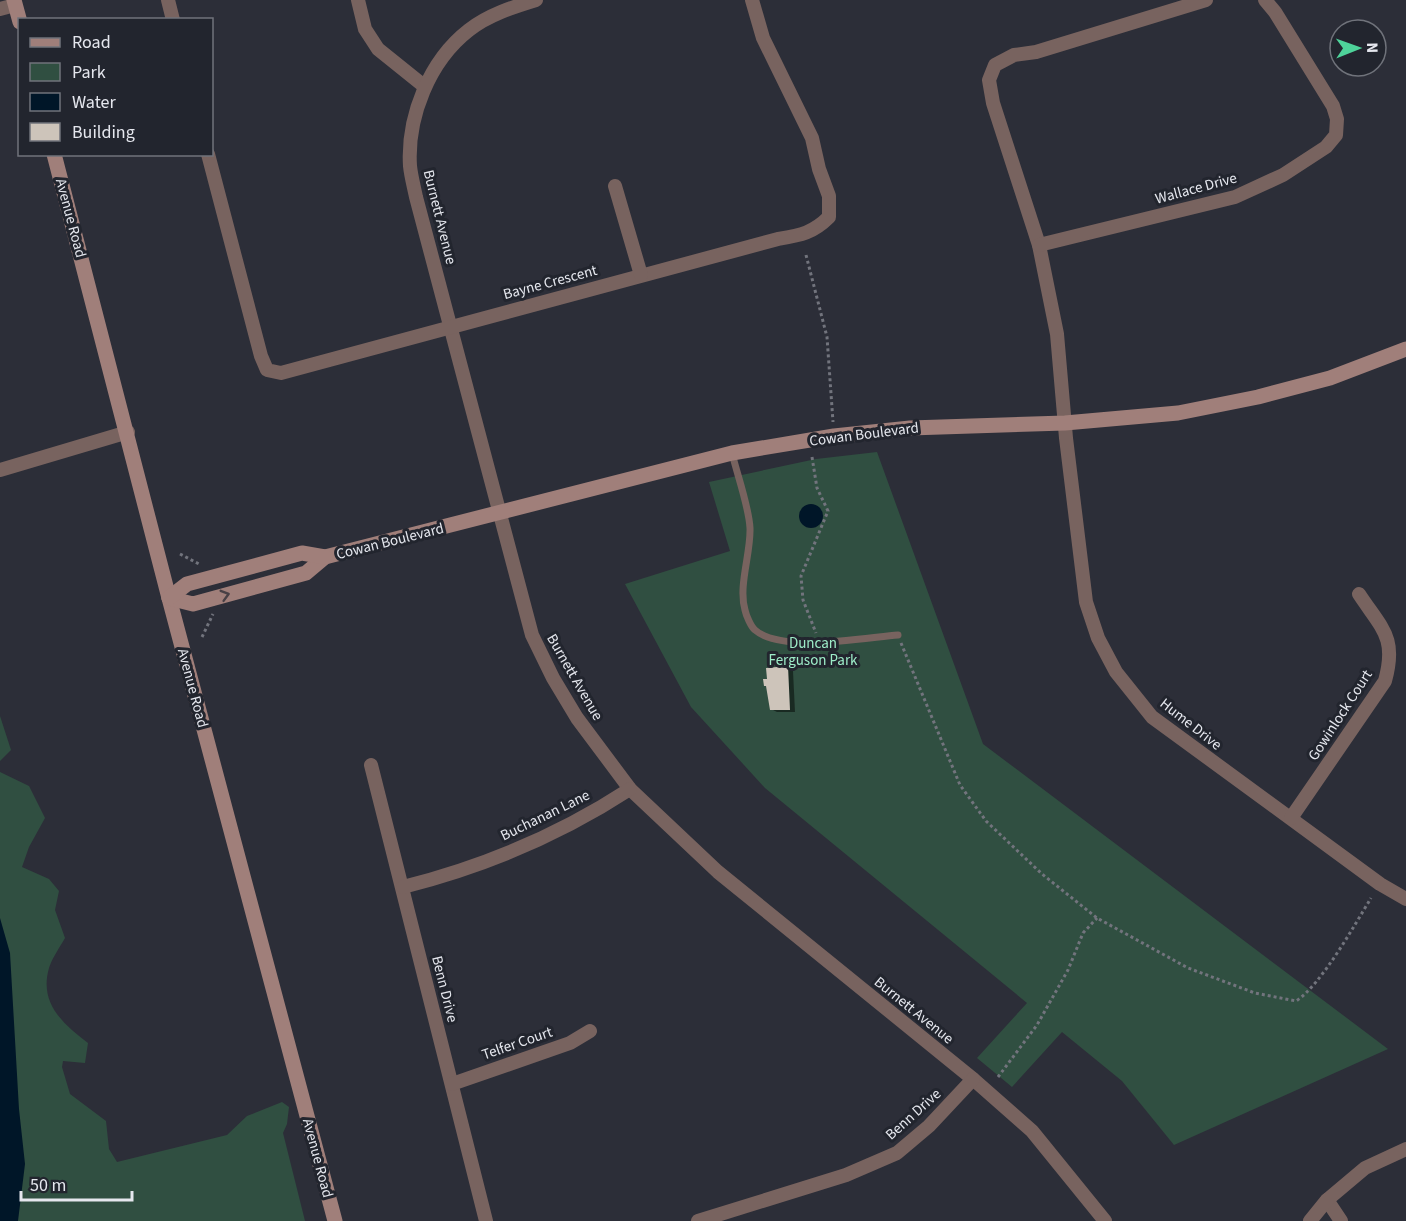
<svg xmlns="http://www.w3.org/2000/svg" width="1406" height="1221" font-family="'Source Sans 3',sans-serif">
<rect width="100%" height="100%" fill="#2c2e38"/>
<!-- green -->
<g fill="#304f41">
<polygon points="877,452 983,744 1388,1049 1174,1145 1122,1081 1062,1032 1012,1087 977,1058 1027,1003 765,788 691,707 625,584 730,551 709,482 816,459"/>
<polygon points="0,716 11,750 0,761"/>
<path d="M0,772L29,786L45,818L29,847L22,867L49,879L59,891L55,910L65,938C60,947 52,958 49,968C39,1003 62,1023 88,1043L85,1063L63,1061L62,1067L70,1094L106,1121L109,1149L117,1162L227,1135L247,1116L282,1102L289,1107L287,1124L283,1133L305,1221H0Z"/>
</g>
<!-- water -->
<g fill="#001628">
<circle cx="811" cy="516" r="12"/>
<polygon points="0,918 10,953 19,1109 25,1164 18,1221 0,1221"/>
</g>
<!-- shadow -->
<polygon fill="#0007" points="788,668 793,671 795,712 777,712 771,709 769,681"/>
<!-- building -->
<polygon fill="#cdc4ba" points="788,666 790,710 770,710 766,686 764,686 763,679 767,679 766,668"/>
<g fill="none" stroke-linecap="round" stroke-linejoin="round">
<!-- path -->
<g stroke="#72747d" stroke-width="3" stroke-dasharray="3 3" stroke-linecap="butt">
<polyline points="806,255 827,337 833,422"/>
<polyline points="812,457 817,488 828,511 801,576 803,600 816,633"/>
<polyline points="180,554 199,564"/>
<polyline points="202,637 213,614"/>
<path d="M901,643L960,785L986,821L1042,874L1097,918L1188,968L1255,993L1296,1001C1321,985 1354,926 1371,898"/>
<polyline points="998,1077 1037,1025 1068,970 1083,933 1097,918"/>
</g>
<!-- lane -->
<path stroke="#78635f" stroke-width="7" d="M732,453C737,474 749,507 750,528C751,553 738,586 745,610C746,615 751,627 755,630C781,653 863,638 898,635"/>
<!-- street -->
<g stroke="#78635f" stroke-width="14">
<polyline points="168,0 173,20"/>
<polyline points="358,0 365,29 378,49 424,86"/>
<path d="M536,0C513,7 488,15 469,30C429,61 407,117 410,166C411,176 414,187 416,197L532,635L553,678L577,718L630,789L718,872L973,1079L1032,1131L1105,1221"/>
<polyline points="1206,0 1036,52 1014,55 995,65 989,80 993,103 1039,245 1057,334 1066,438 1086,602 1098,638 1116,672 1152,717 1380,884 1406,899"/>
<polyline points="0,9 15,5"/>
<path d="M208,154L261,356L267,370L281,373L778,239C801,235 813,233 829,217V196L819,169L812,138L763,38L752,0"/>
<polyline points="615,186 641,275"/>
<polyline points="1039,245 1235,197 1283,175 1326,147 1336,135 1337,119 1333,106 1275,12 1265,0"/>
<polyline points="0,470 128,432"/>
<polyline points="371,765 486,1221"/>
<path d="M1291,818L1385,681C1397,637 1382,629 1359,594"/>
<path d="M403,887C483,867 561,834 630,789"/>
<polyline points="452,1084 570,1043 590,1031"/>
<polyline points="1327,1200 1341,1221"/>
<polyline points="698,1221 846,1175 897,1153 929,1126 973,1079"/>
<polyline points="1310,1221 1327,1200 1365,1168 1406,1149"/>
</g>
<!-- secondary -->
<g stroke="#a07f7a" stroke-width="15">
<polyline points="14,0 20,22"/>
<polyline points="54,154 169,598 335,1221"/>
<polyline points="169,598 193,604 306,573 325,557 732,453 834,436 910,428 1065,423 1178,413 1258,397 1330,378 1406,349"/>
<polyline points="169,598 187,584 302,553 325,557"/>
</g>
</g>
<!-- one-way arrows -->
<defs><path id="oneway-chevron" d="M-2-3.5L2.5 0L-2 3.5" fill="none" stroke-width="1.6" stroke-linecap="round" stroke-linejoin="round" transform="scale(1.5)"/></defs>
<use stroke="#484045" href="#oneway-chevron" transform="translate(225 595) rotate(-16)"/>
<g text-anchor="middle" stroke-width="6" stroke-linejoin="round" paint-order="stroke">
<!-- street labels -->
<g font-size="15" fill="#e5e7ee" stroke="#22252e">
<text transform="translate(1196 188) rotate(-15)" y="5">Wallace Drive</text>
<text transform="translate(440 217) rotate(76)" y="5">Burnett Avenue</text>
<text transform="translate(71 218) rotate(75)" y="5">Avenue Road</text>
<text transform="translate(550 282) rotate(-15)" y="5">Bayne Crescent</text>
<text transform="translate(864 434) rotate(-7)" y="5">Cowan Boulevard</text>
<text transform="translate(390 541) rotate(-14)" y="5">Cowan Boulevard</text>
<text transform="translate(575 677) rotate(60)" y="5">Burnett Avenue</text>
<text transform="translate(193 688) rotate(75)" y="5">Avenue Road</text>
<text transform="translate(1340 715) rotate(-57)" y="5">Gowinlock Court</text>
<text transform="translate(1191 724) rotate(38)" y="5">Hume Drive</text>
<text transform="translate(545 815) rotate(-26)" y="5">Buchanan Lane</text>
<text transform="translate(445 989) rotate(76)" y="5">Benn Drive</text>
<text transform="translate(914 1010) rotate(39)" y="5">Burnett Avenue</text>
<text transform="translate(517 1043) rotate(-19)" y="5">Telfer Court</text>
<text transform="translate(913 1114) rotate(-42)" y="5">Benn Drive</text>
<text transform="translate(318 1158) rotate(75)" y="5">Avenue Road</text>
</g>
<!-- park labels -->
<g font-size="15" fill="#9decc8" stroke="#22252e">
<text x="813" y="648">Duncan<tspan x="813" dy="17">Ferguson Park</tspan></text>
</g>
</g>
<!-- legend -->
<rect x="18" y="18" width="195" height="138" fill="#22252e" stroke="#70737b" stroke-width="1.5"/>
<rect x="30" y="38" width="30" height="9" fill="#a07f7a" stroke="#70737b" stroke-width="1.5"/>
<text x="72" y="48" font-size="18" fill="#e5e7ee">Road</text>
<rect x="30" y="63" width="30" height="18" fill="#304f41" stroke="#70737b" stroke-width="1.5"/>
<text x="72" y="78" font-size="18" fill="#e5e7ee">Park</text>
<rect x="30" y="93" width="30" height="18" fill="#001628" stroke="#70737b" stroke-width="1.5"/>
<text x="72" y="108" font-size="18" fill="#e5e7ee">Water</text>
<rect x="30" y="123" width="30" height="18" fill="#cdc4ba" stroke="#70737b" stroke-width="1.5"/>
<text x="72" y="138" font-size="18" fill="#e5e7ee">Building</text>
<!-- north arrow -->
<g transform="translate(1358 48) rotate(89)"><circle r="28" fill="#22252e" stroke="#70737b" stroke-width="1.5"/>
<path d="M0-4.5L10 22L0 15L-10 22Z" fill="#4ed39a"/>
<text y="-9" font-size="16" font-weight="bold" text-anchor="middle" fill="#e5e7ee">N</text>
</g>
<!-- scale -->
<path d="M21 1191v9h111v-9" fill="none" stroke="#e5e7ee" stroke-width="3"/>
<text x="30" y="1191" font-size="18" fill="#e5e7ee" stroke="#22252e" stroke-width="4.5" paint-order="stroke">50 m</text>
</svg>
